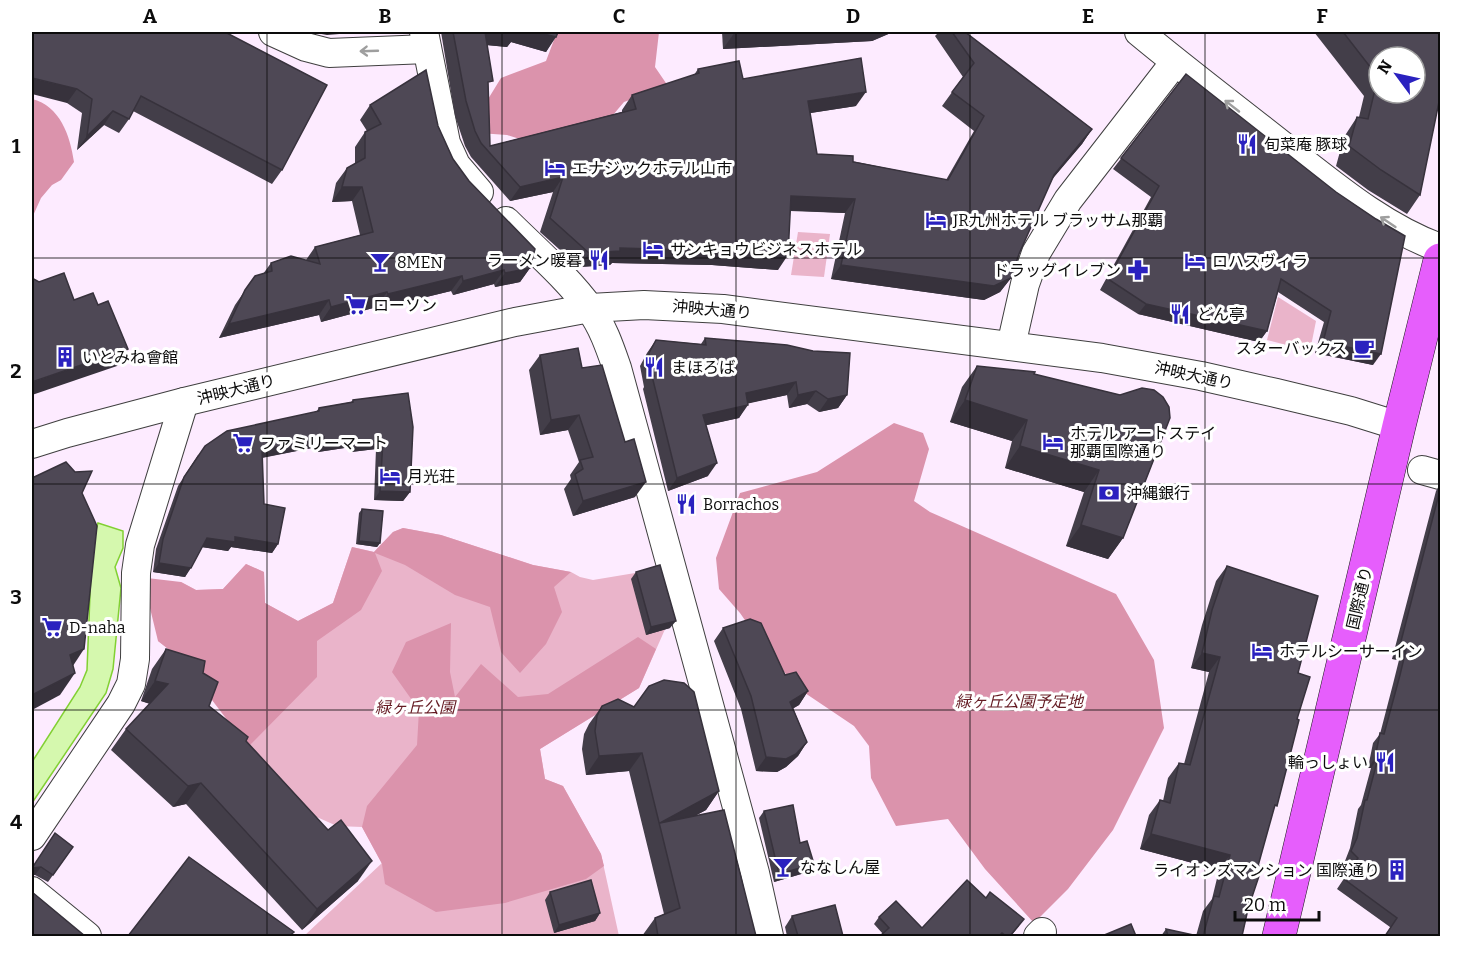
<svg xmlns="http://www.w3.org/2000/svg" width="1472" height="968" font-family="Bitter,'Noto Sans JP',serif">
<rect width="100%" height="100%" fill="#fdebff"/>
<!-- green -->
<g fill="#eab4ca">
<polygon points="798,232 830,234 824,277 791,275"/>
<polygon points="1278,297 1316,321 1310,351 1267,340"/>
<polygon points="403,528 441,535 533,565 571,572 580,577 593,580 653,570 674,609 639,688 540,749 545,779 563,786 601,854 619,936 304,936 382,863 362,827 337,826 292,806 181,659 158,641 181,582 196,590 223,589 246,564 264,572 265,603 298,621 333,603 352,547 374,552 393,532"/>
</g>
<!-- forest -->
<g fill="#db93ac">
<polygon points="557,32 659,32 655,67 668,86 624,102 607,122 526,141 507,135 479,133 485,104 501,78 546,61"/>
<path d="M32,99C60,106 70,135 74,162L61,180L52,185L41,198L32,218Z"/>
<polygon points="894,423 923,433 929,449 914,501 930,512 1116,594 1154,660 1164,728 1113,830 1068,889 1034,923 985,869 948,819 896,826 871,778 869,746 854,726 802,691 771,658 740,613 719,589 716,558 740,493 817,472"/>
<polygon points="403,528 441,535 533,565 571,572 554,587 562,612 546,644 520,673 501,652 490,607 455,595 405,565 375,553 382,571 361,610 317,641 317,677 248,747 181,659 158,641 149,604 147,578 181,582 196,590 223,589 246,564 264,572 265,603 298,621 333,603 352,547 374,552 393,532"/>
<polygon points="451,623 450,672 455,697 481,664 518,697 548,694 638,637 656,649 639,688 540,749 545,779 563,786 601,854 604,866 586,879 505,903 436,912 385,884 382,864 362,827 367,806 417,745 419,710 392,672 406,642"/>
</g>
<!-- water -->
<polygon fill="#d5f8ae" stroke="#82d033" stroke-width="1.5" points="98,523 123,531 123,548 115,567 121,588 113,669 106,693 32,803 32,762 80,687 87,670 92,544"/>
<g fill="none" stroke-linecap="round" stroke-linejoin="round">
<!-- minor casing -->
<g stroke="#3f3f3f" stroke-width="30">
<g id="minor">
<polyline points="273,32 306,47 329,53 427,49"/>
<polyline points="424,32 446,143 456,165 479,192"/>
<path d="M1139,32C1186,71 1235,108 1283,146C1332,184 1382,227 1440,248"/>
<path d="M506,221C533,248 569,279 590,309C603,327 610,348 617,368L755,873L769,936"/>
<polyline points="1011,346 1025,284 1036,253 1068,200 1175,62"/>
<polyline points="32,444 67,433 184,402 515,322 590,308 644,305 723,309 1102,358 1201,376 1276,393 1351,411 1399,426"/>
<polyline points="1422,470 1440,475"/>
<polyline points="32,836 121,704 131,684 135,659 136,573 140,545 184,402"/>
<polyline points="32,891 87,936"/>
<polyline points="1038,936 1042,932"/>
</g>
</g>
<!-- major casing -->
<g stroke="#1d1d1d" stroke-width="34">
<polyline id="major" points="1279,936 1399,426 1440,260"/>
</g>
<!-- minor -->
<use href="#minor" stroke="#fff" stroke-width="28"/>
<!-- major -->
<use href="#major" stroke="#e65efc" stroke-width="33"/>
</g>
<!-- wall -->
<g fill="#433e49">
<polygon points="32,32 282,170 272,184 133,111 129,119 119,133 104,125 77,150 82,113 67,103"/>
<polygon points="441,32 558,32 546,52 511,42 507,47 487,45 490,146 622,112 622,110 632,95 694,75 698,69 743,79 856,106 810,113 817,154 946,180 974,131 942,106 963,77 935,36 939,32 965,32 1092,129 1082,144 1051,180 1019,254 1011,278 1000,292 984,300 831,279 845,213 790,211 778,270 712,265 612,263 610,265 579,267 540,232 553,192 510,201 471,157 465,146 455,116"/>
<polygon points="722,32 893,32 872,41 723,49"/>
<polygon points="1314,32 1440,32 1420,195 1407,214 1368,190 1336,166 1344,137 1357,117 1359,117 1364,96"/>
<polygon points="1186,74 1373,365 1315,353 1324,322 1278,292 1267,331 1259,342 1138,314 1100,290 1151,197 1113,169"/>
<polygon points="370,105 438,126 453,159 530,268 520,282 495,287 494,284 453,295 451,291 377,309 377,307 321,322 319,315 219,338 235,305 255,276 263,274 271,263 306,260 315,247 360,235 352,201 332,202 336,183 347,168 355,164 355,147 365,132 367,131 360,120"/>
<polygon points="705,338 847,395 838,408 819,412 807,404 789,408 787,395 748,403 739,418 706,425 708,476 668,491 643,389 644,387 640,366 647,353 656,340 701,344"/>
<polygon points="540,355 582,368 635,497 573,516 564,489 571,479 570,475 579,462 568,430 540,435 529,370"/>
<polygon points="977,366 1034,374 1120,395 1123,538 1108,559 1066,546 1084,492 1005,468 1012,441 950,422 962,387"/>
<polygon points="408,393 410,492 403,501 374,500 376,449 351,452 351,447 318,452 317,447 262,458 264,504 278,544 272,553 231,547 228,551 202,547 185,577 153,572 156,549 178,486 198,455 316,412 319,408 351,402 353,400"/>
<polygon points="1440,484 1440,936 1390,927 1337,889 1351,868 1345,861 1350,848 1358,809 1361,805 1371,768 1368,768 1373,743 1380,734 1393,684 1399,660 1392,659 1436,491"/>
<polygon points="362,509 380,543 377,547 356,544 359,513"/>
<polygon points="1227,566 1298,673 1297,719 1258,866 1242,936 1161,936 1166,929 1196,936 1203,911 1212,899 1219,870 1140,849 1149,815 1160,800 1163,801 1168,778 1179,763 1184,764 1209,672 1191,668 1202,625 1216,581"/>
<polygon points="636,572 670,628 646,635 631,579"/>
<polygon points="723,628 785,675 808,691 799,705 793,708 807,742 798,756 786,767 777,772 756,771 741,709 714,641"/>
<polygon points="166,649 203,673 209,706 246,741 358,881 302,930 186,804 173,807 111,750 126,729 150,704 141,701 152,669"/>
<polygon points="602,706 719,791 706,810 695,816 756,936 642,936 655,918 664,914 629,771 586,775 582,749 584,734 589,724"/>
<polygon points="764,811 800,843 814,864 808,872 774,882 759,818"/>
<polygon points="73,847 48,882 35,875 32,867"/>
<polygon points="550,892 600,913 595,921 554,933 545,900"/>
<polygon points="986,898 1019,926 1011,936 880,936 883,934 874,924 879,917 922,928"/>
<polygon points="792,916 843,936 787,936 785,927"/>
</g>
<!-- shaded-wall -->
<g fill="#37323c">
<polygon points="317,32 364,32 327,35 316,33"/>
<polygon points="484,32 536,32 556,37 546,52 511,42 507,47 475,44"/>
<polygon points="735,32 893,32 872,41 723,49"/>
<polygon points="32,78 77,89 67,103 32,94"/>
<polygon points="866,92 856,106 798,115 808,101"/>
<polygon points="113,111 104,125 77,150 87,136"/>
<polygon points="1092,129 1082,144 1044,189 1054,175"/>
<polygon points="563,177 553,192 510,201 520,187"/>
<polygon points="342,187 362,187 352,201 332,202"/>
<polygon points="791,196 855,199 845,213 781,210"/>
<polygon points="620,248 722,251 788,255 778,270 712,265 612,263 610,265 579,267 589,253"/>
<polygon points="841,265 1011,278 1000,292 984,300 831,279"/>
<polygon points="530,268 520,282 495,287 505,273"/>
<polygon points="504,270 494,284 453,295 463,281"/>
<polygon points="462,276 451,291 377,309 388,294"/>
<polygon points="387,292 377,307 321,322 331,307"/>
<polygon points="329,300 319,315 219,338 229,324"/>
<polygon points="1146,304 1267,331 1259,342 1138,314"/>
<polygon points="1323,342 1381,354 1373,365 1315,353"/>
<polygon points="128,349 117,366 32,395 32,382"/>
<polygon points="796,382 787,395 737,406 746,393"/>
<polygon points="816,391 807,404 789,408 798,395"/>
<polygon points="847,395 838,408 819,412 828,399"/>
<polygon points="965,400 1027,420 1012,441 950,422"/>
<polygon points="748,405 739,418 694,428 703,415"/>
<polygon points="579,415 568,430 540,435 551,420"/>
<polygon points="324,437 317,447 255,459 262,450"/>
<polygon points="357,438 351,447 318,452 324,443"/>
<polygon points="383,440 376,449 351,452 358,443"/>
<polygon points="1020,446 1099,470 1084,492 1005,468"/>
<polygon points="717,463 708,476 668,491 677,478"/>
<polygon points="646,482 635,497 573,516 583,501"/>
<polygon points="380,491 410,492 403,501 374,500"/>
<polygon points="1081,525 1123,538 1108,559 1066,546"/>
<polygon points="235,537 278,544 272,553 231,547 228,551 201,547 207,538"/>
<polygon points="359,541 380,543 377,547 356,544"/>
<polygon points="159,563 191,568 185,577 153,572"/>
<polygon points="676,621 670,628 646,635 651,627"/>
<polygon points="84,649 69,672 70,655"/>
<polygon points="1399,649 1406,650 1399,660 1392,659"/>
<polygon points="1202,653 1220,657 1209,672 1191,668"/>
<polygon points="75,673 60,695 32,710 32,695"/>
<polygon points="155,681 168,684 154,705 141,701"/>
<polygon points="808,691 799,705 781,716 790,702"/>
<polygon points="807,742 798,756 786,767 777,772 756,771 766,757"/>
<polygon points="642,753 629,771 586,775 599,756"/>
<polygon points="1375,758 1378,758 1371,768 1368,768"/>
<polygon points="201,783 186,804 173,807 188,786"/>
<polygon points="719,791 706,810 662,833 659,823"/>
<polygon points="1151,834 1230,855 1219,870 1140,849"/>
<polygon points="372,861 358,881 302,930 317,909"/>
<polygon points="814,864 808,872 774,882 779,874"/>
<polygon points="41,867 35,875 32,875 32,868"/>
<polygon points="600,913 595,921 554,933 559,925"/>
</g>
<!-- building -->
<g fill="#4e4855" stroke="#37323c" stroke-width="1.5" fill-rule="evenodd">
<polygon points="32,32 225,32 327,85 282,170 141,96 129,119 113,111 87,136 92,99 77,89 32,78"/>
<polygon points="453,32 485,32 493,81 488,82 490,146 636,109 632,95 699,73 698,69 739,61 743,79 861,58 866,92 808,101 817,154 853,156 853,162 948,180 984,116 952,92 974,63 952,32 965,32 1092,129 1054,175 1019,254 1011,278 994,286 841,265 855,199 791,196 788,255 722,251 620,248 620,251 589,253 550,218 563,177 520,187 481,143 475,131 466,101"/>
<polygon points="536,32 558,32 556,37"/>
<path d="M1343,32H1440V97L1420,195L1381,170L1349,146L1357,117L1368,119L1378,77ZM1379,57H1415V93H1379Z"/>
<polygon points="426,70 438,126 453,159 469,181 535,249 530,268 505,273 504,270 463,281 462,276 388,294 387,292 331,307 329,300 229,324 245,290 255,276 272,271 271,263 291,256 320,264 315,247 373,232 362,187 342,187 347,168 365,158 365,132 381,124 370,105"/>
<polygon points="1186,74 1336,192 1376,219 1405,236 1381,354 1323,342 1331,311 1281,279 1267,331 1146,304 1108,279 1159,186 1121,158"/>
<polygon points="64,273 74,300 93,293 98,305 108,301 128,349 32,382 32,278 39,282"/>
<polygon points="705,338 787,345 813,351 850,353 847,395 828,399 816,391 798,395 796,382 746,393 748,405 703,415 717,463 677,478 652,376 654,376 649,353 656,340 706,345"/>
<polygon points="578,348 582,368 602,365 625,442 634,439 646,482 583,501 575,474 583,469 580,460 593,457 579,415 551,420 540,355"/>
<polygon points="977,366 1035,372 1034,374 1120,395 1142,388 1154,390 1163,397 1169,407 1170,418 1123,538 1081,525 1099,470 1020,446 1027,420 965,400"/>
<polygon points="408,393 413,427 410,492 380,491 383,440 358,443 357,438 324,443 324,437 262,450 264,504 285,508 278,544 235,537 235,542 207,538 191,568 159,563 163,539 184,477 205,446 227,431 319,411 319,408 353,402 353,400"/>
<polygon points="66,462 75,472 92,471 82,493 97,526 84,649 70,655 75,673 32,695 32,478"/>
<polygon points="1440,490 1440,934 1439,936 1385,936 1397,918 1344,879 1358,858 1351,851 1357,838 1365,800 1367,800 1378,758 1375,758 1380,733 1384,734 1400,675 1406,650 1399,649"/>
<polygon points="362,509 383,511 380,543 359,541"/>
<polygon points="660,565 676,621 651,627 636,572"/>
<polygon points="1227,566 1318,596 1298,673 1310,677 1297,719 1299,720 1277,806 1275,805 1258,866 1262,867 1248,909 1242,936 1203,936 1214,896 1219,897 1230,855 1151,834 1160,800 1170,803 1179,763 1190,765 1220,657 1202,653 1212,610"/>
<polygon points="750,619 761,623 785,675 796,672 808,691 790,702 807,742 796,754 786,759 766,757 751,696 723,628"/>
<polygon points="166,649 205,661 203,673 218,682 209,706 248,737 246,741 328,830 341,820 372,861 317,909 201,783 188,786 126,729 168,684 155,681"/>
<polygon points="664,680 684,683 694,692 719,791 660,823 724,810 756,936 658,936 655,918 680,908 642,753 599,756 595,731 597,716 602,706 618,699 634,707 649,686"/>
<polygon points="793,805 800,843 807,841 814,864 779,874 764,811"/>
<polygon points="55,833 73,847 53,875 41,867 32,868"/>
<polygon points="189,857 294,932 289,936 128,936"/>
<polygon points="591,880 600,913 559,925 550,892"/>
<polygon points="967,880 986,898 990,892 1024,919 1010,936 1006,936 1002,933 999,936 880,936 889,928 879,917 896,901 922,928"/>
<polygon points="32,892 85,936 86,936 32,936"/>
<polygon points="835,905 843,936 798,936 792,916"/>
<polygon points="1131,924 1136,936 1102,936"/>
<polygon points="1166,929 1198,936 1168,936"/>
</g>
<!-- one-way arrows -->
<defs><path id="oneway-shaft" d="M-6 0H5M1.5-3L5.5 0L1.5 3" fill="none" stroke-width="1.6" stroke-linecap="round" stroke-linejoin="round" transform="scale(1.5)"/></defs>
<g stroke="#9e9e9e">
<use href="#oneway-shaft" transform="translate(369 51) rotate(178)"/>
<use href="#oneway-shaft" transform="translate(1232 106) rotate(-142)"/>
<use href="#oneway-shaft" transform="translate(1388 222) rotate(-146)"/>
</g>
<!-- grid -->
<path fill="none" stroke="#0c0c0c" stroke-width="1.5" stroke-opacity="0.55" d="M267,32V936M502,32V936M736,32V936M970,32V936M1205,32V936M32,258H1440M32,484H1440M32,710H1440"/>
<!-- icons -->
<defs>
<g id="restaurant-bare" transform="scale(1.62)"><path d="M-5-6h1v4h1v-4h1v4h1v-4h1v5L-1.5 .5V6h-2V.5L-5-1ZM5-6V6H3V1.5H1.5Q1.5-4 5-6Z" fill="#2a21bf" stroke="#fff" stroke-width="2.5" paint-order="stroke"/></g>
<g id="hotel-bare" transform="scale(1.62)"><path d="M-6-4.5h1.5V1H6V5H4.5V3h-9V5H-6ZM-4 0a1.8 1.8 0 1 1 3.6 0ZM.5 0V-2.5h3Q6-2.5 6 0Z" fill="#2a21bf" stroke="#fff" stroke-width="2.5" paint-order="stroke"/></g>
<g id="bar-bare" transform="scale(1.62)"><path d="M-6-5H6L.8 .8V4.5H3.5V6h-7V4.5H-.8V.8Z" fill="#2a21bf" stroke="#fff" stroke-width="2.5" paint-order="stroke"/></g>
<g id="pharmacy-bare" transform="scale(1.62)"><path d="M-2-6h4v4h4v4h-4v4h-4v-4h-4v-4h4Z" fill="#2a21bf" stroke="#fff" stroke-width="2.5" paint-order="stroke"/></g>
<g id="supermarket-bare" transform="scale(1.62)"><path d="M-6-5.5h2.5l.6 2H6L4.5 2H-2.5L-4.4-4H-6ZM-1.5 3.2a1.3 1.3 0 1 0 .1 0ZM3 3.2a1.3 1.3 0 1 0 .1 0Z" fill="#2a21bf" stroke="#fff" stroke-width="2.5" paint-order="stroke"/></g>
<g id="cafe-bare" transform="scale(1.62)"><path d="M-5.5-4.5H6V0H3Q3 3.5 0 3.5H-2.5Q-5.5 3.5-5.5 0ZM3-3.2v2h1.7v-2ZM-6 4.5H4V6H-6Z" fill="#2a21bf" stroke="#fff" stroke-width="2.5" paint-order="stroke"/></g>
<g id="building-bare" transform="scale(1.62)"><path d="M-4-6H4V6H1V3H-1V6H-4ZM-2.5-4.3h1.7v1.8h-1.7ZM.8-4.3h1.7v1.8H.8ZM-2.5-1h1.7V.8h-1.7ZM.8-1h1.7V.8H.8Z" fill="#2a21bf" stroke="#fff" stroke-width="2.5" paint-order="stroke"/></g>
<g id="bank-bare" transform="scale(1.62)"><path d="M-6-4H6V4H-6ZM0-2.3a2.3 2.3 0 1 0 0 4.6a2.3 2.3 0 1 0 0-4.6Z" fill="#2a21bf" stroke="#fff" stroke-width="2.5" paint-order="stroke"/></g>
</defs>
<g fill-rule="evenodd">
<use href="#restaurant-bare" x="1247" y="144"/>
<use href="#hotel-bare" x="555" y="168"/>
<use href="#hotel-bare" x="936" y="220"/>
<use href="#hotel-bare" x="653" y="249"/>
<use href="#restaurant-bare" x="599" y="260"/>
<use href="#hotel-bare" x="1195" y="261"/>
<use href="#bar-bare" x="380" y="262"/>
<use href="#pharmacy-bare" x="1138" y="270"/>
<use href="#supermarket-bare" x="356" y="305"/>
<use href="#restaurant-bare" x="1180" y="314"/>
<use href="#cafe-bare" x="1364" y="348"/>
<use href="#building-bare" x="65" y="357"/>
<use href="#restaurant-bare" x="654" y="367"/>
<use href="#hotel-bare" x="1053" y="442"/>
<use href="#supermarket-bare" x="243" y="443"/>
<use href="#hotel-bare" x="390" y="476"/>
<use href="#bank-bare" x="1109" y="493"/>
<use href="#restaurant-bare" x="686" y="504"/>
<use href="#supermarket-bare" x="52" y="627"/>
<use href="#hotel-bare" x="1262" y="651"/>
<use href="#restaurant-bare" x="1385" y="762"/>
<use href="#bar-bare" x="783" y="867"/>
<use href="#building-bare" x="1397" y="870"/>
</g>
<g text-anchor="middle" stroke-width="6" stroke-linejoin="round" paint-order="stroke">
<!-- poi labels -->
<g font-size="16" fill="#0c0c0c" stroke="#fff" text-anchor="start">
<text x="1264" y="150">旬菜庵 豚球</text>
<text x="572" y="174">エナジックホテル山市</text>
<text x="953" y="226">JR九州ホテル ブラッサム那覇</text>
<text x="670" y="255">サンキョウビジネスホテル</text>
<text x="582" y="266" text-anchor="end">ラーメン暖暮</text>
<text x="1212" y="267">ロハスヴィラ</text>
<text x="397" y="268">8MEN</text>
<text x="1121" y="276" text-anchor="end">ドラッグイレブン</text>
<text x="373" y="311">ローソン</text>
<text x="1197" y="320">どん亭</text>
<text x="1347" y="354" text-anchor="end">スターバックス</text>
<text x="82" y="363">いとみね會館</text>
<text x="671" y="373">まほろば</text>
<text x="1070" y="439">ホテル アートステイ<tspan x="1070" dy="18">那覇国際通り</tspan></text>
<text x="260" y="449">ファミリーマート</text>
<text x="407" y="482">月光荘</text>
<text x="1126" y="499">沖縄銀行</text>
<text x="703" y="510">Borrachos</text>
<text x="69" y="633">D-naha</text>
<text x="1279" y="657">ホテルシーサーイン</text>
<text x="1368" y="768" text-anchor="end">輪っしょい</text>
<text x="800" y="873">ななしん屋</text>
<text x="1380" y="876" text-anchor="end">ライオンズマンション 国際通り</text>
</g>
<!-- street labels -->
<g font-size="16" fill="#0c0c0c" stroke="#fff">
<text transform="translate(712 309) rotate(5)" y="6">沖映大通り</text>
<text transform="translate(1194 375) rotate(12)" y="6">沖映大通り</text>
<text transform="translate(236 389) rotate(-14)" y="6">沖映大通り</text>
<text transform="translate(1359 598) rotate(-77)" y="6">国際通り</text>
</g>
<!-- park labels -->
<g font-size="16" font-style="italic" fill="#651b23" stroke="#fff">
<text x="1019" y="707">緑ヶ丘公園予定地</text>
<text x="415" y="713">緑ヶ丘公園</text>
</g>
</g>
<!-- border -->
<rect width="1472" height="968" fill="none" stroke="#ffffff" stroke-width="66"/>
<!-- north arrow -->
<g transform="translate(1397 75) rotate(303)"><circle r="28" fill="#ffffff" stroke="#9e9e9e" stroke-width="1.5"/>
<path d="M0-4.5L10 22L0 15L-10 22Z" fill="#2a21bf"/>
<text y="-9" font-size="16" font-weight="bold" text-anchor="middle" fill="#0c0c0c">N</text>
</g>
<!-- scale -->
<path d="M1235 911v9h84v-9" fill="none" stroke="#0c0c0c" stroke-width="3"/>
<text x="1244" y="911" font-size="18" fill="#0c0c0c" stroke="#ffffff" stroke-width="4.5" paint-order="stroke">20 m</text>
<rect x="33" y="33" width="1406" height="902" fill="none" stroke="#0c0c0c" stroke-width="2"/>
<g font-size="20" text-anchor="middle" font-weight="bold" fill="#0c0c0c">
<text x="150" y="23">A</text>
<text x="385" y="23">B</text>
<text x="619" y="23">C</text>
<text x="853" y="23">D</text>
<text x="1088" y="23">E</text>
<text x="1322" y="23">F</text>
<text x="16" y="153">1</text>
<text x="16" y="378">2</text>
<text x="16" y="604">3</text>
<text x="16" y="829">4</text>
</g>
</svg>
